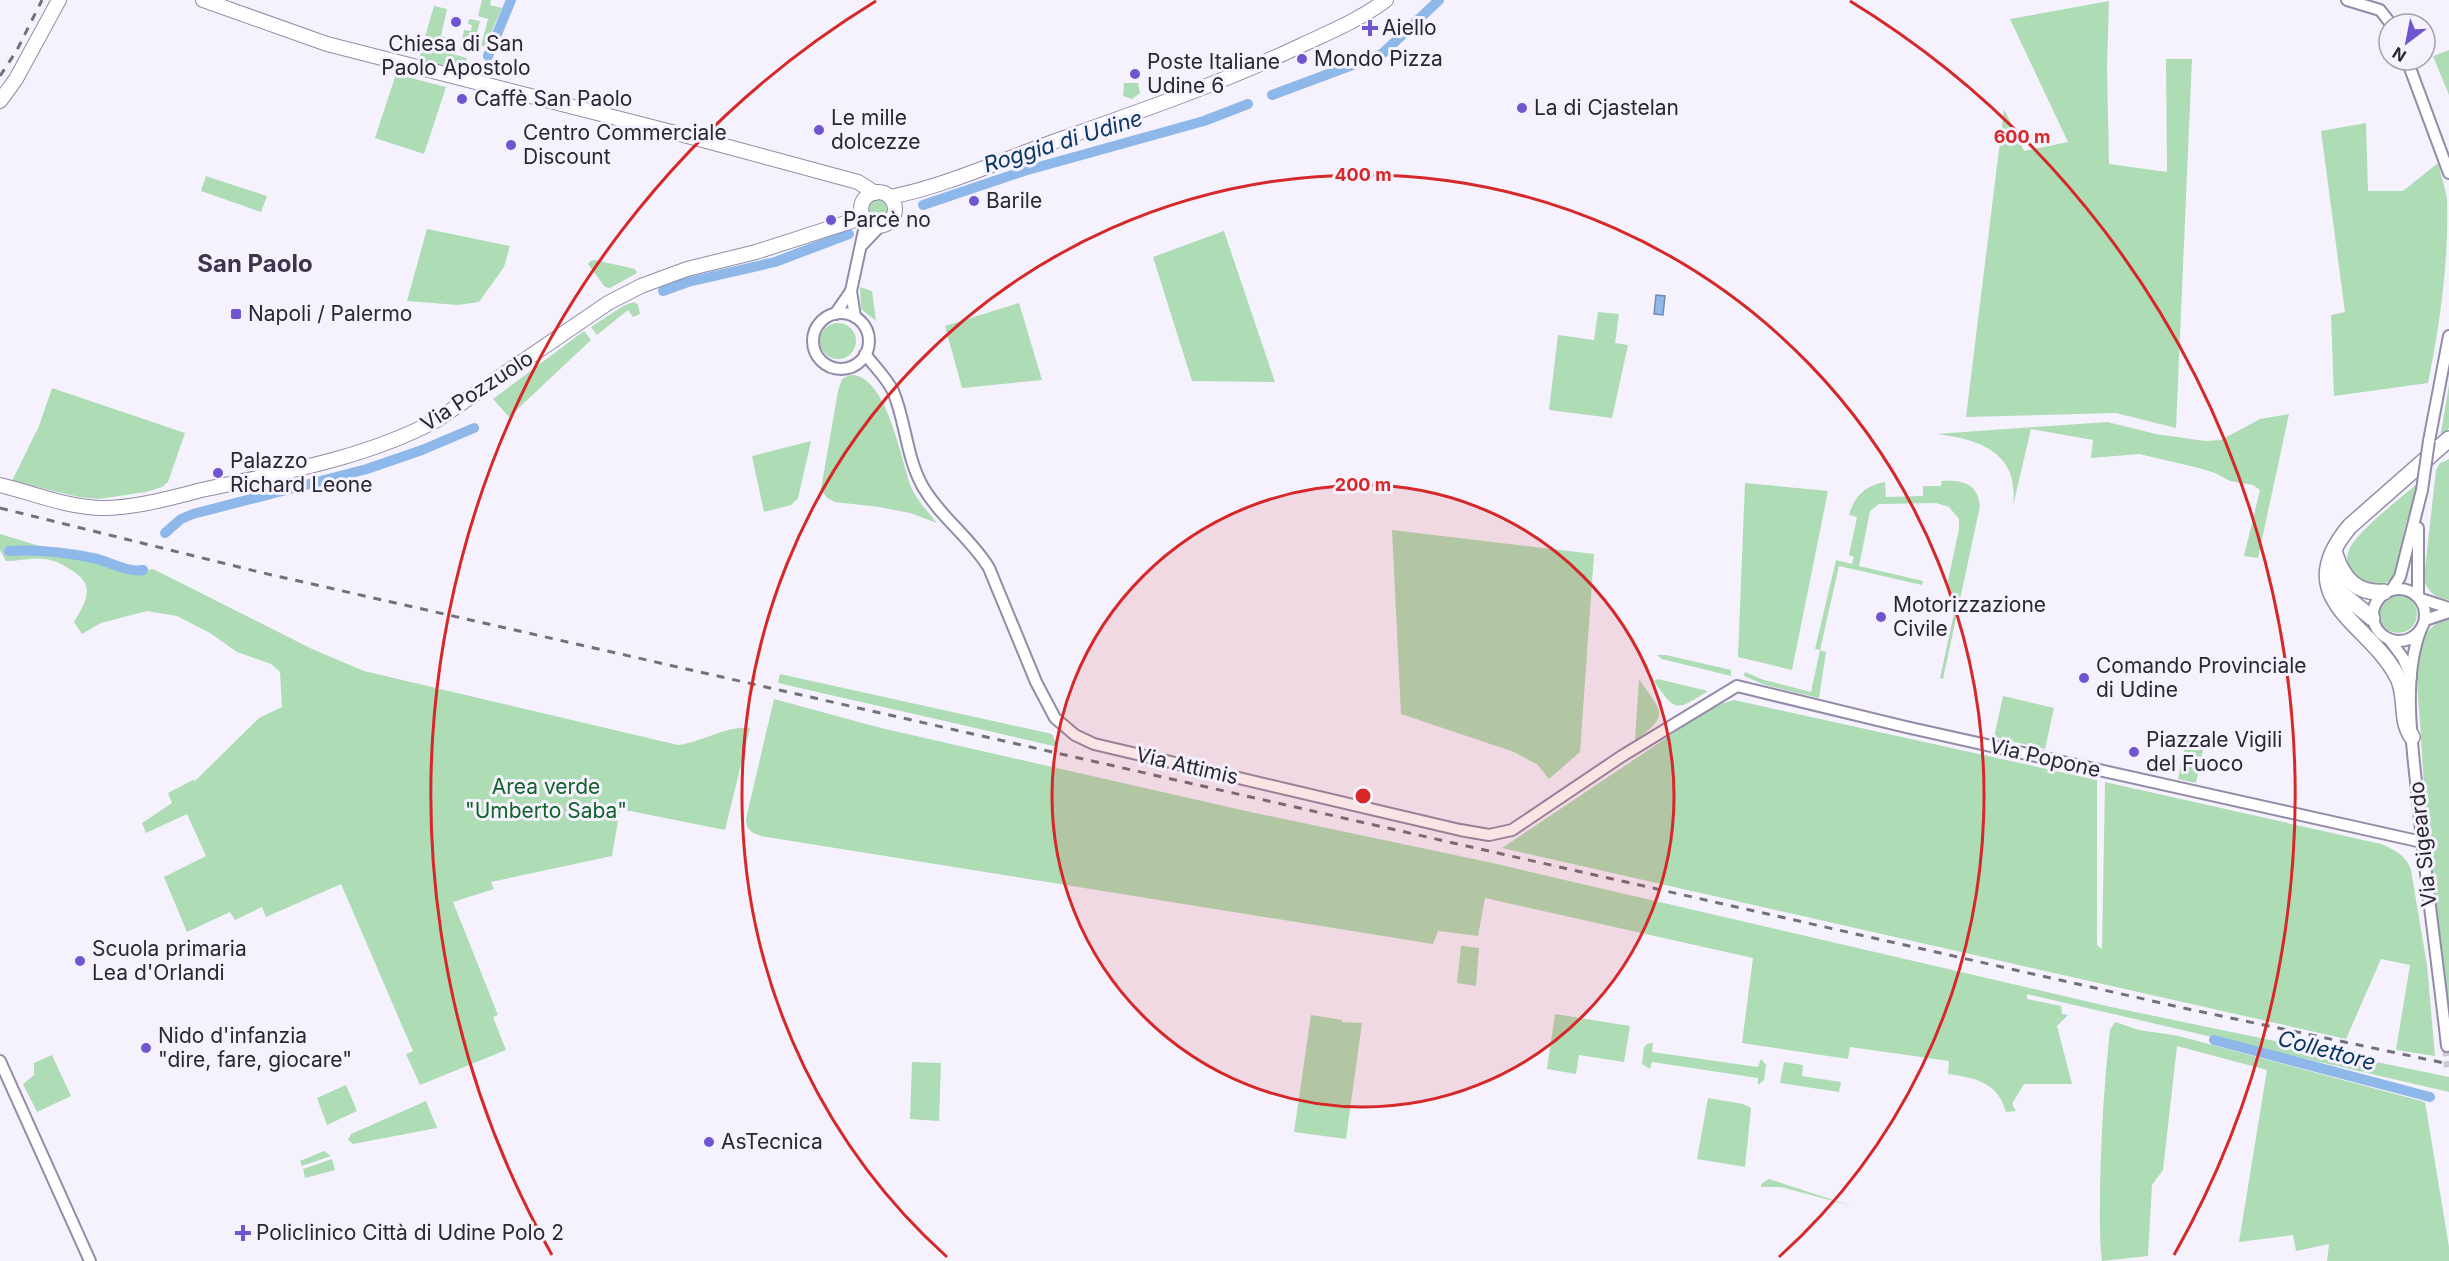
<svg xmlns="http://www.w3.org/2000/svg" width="2449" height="1261" font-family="Inter,sans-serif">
<rect width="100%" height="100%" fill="#f5f2fe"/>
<!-- green -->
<g fill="#aedcb5">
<polygon points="482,0 491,0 490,5 502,8 485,46 481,46 488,19 478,16"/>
<polygon points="2109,1 2107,67 2109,164 2167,172 2166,59 2192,59 2176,428 2116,413 1966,417 2004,109 2024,151 2068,142 2010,19"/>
<polygon points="434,6 447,9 441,36 451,38 449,47 424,40"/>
<polygon points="469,19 480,21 472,53 460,50 464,30 471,31 472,25 468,24"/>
<polygon points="422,46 467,58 464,72 419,60"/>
<polygon points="2449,50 2449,95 2433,56"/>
<polygon points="396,74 446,87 424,154 375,138"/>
<polygon points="1124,83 1138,83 1140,93 1132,99 1123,96"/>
<path d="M2366,123L2368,191H2403L2438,163C2441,175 2445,187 2447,199C2449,259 2440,325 2428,383L2334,396L2331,315L2345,312L2321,131Z"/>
<polygon points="206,176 267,196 261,212 201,191"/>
<circle cx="879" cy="209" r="11"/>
<polygon points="427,229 510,246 504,267 479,302 458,305 407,301"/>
<polygon points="1224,231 1230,249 1275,382 1192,381 1153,257"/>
<polygon points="595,260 635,269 637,273 610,288 605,287 588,264 590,261"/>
<polygon points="860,287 872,291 876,321 861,309"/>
<polygon points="634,302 638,305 640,314 633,317 628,310 597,335 591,327 623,306"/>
<polygon points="1019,303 1042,380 962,388 945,326"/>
<polygon points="1598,312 1619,314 1615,343 1628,345 1612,418 1549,410 1558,335 1594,340"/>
<circle cx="838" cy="341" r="18"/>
<polygon points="584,331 591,340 509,417 493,399"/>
<path d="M850,375C887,373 901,462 912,489C918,501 928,512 937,523L910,513L879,507L835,502L827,498L821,489L838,391L842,379Z"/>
<polygon points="2449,385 2449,428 2440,438"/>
<polygon points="52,388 185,433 168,482 162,487 146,492 99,499 79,497 12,481 39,426"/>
<path d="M2289,414L2258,558L2244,556L2260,490L2253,485L2230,481L2215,473L2199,468L2139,454L2091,458L2093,440L2031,429L2013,506C2020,453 1980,439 1936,434L2107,422L2156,434L2205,441L2221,440L2260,419Z"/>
<polygon points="811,441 798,498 791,505 764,512 752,456"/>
<path d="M2449,459V600C2435,598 2427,592 2424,578L2436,470L2440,463Z"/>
<path d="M1942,481C1961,480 1978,483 1980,506L1943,679L1940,678L1955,609L1948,581L1959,529V519L1949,507L1936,503L1879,504L1870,511L1859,566L1923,581L1922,585L1839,566L1820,650L1826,652L1819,698L1765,685L1744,676L1745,672L1764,680L1811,692L1820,650L1815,649L1836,560L1852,564L1854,557L1849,555L1857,517L1849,515C1855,495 1865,486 1885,482L1886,497L1923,496V486H1941Z"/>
<polygon points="1745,483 1828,491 1792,670 1738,657"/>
<path d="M2418,483C2417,499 2409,511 2405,527C2401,543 2405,566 2391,579C2373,596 2339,574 2349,550C2357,531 2401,498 2418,483Z"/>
<polygon points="1392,530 1594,554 1580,752 1549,779 1538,765 1514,752 1401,714"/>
<path d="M0,534L66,554L139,572L153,569L312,649L364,671L678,745C702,742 727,725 750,728L725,830L620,809L612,856L491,882L494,889L453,902L498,1015L493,1017L506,1050L420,1085L406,1054L413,1051L341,884L266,917L262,907L235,920L230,912L187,932L164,877L206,856L187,814L146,833L142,823L172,803L168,793L193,780L195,781L259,718L282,707L280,672L271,664L237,652L210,633L177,616L147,611L101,623L82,634L74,622C86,602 97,585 71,570C64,565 54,560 45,559C33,557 19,561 6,561L0,550Z"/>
<circle cx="2398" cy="614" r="19"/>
<path d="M2449,618V1034C2438,935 2426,837 2421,737C2420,708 2413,674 2421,646C2426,631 2434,622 2449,618Z"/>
<polygon points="1657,655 1666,655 1731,670 1731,676 1662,659"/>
<polygon points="780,674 1052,734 1058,747 778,683"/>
<path d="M1639,679C1662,713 1671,714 1635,741Z"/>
<path d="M1658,679L1708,691C1676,711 1676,713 1654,681Z"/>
<polygon points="2003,696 2054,708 2045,749 1994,737"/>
<path d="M774,699L881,728L1246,811L1488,862L2111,1007L2449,1077V1092L2027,994V999L2061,1006L2062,1014L2068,1015L2057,1026L2072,1084H2024L2012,1104L2016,1111L2006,1112C1998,1082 1975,1078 1948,1074L1949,1061L1850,1047L1848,1059L1742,1043L1753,958L1485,898L1478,936L1438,931L1433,944L761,836C752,833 746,830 746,819Z"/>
<path d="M1734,700L2097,780V945L2102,949L2105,782L2381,844C2395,850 2406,855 2411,870L2427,965L2435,1056L2396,1050L2410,965L2381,959L2346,1039L1502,848L1714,706Z"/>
<polygon points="2187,736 2205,740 2196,783 2178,779"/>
<polygon points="1461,946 1479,948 1476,986 1457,983"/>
<polygon points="1555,1014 1630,1026 1624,1062 1579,1055 1576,1074 1547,1069"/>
<polygon points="1311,1015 1342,1020 1342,1022 1362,1023 1346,1139 1294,1132"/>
<path d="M2115,1022L2139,1030L2179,1036L2425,1102L2449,1247V1261H2327L2329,1244L2296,1251L2293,1235L2239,1242L2267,1070L2177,1046L2163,1170L2152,1185L2148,1256L2102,1261C2099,1238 2100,1215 2100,1192C2101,1137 2104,1084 2110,1030Z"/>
<polygon points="1653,1043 1652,1052 1758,1067 1761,1059 1766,1065 1764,1080 1758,1085 1758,1078 1652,1062 1650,1069 1642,1064 1644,1048 1647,1044"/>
<polygon points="52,1055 71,1096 37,1112 23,1084 34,1075 34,1063"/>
<polygon points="912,1062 941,1063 939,1121 910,1119"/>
<polygon points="1784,1062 1803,1065 1802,1076 1841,1082 1839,1092 1780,1083"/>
<polygon points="346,1085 357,1111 327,1125 317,1098"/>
<polygon points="1708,1098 1743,1104 1751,1108 1745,1167 1697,1159"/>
<polygon points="426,1101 437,1128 353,1144 348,1140 351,1134"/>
<polygon points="324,1151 331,1156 302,1166 300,1161"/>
<polygon points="332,1159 335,1170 305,1178 303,1169"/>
<polygon points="1769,1179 1852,1206 1781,1187 1761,1187 1761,1184"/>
</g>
<!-- water -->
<polygon fill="#8eb8e9" stroke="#708cb2" stroke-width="1.5" points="1656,295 1665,296 1663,315 1654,314"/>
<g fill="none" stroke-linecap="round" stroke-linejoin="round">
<!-- canal -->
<g stroke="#8eb8e9" stroke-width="10">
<polyline points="488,56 511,0"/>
<polyline points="1272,95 1382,54 1439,0"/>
<polyline points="923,205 1024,171 1204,121 1248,104"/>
<polyline points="663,291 688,282 775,262 849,234"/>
<polyline points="165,533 181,519 193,514 367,469 422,450 474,428"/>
<path d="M9,551C38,549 64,552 93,558C108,561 128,573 143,570"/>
<polyline points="2214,1040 2430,1097"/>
</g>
<!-- minor-tunnel -->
<polyline stroke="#ccc9d5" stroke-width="10" stroke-dasharray="10 5" stroke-linecap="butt" points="2447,1046 2449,1067"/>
<!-- minor casing -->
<g stroke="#938ba7" stroke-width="14">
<g id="minor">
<polyline points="2347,0 2380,10 2391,24"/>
<polyline points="2407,60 2449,173"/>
<polyline points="863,244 880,226"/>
<circle cx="841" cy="341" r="28"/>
<polyline points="835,314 851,291"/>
<polyline points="855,317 851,291 866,221"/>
<path d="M865,354C874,366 886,377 893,391C906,422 906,457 923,487C941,518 971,538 989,568L1036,682L1055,718L1075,735L1094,744L1460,830L1489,835L1512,830L1622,756L1737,686L1906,727L2422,842"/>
<polyline points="2429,441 2449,336"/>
<circle cx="2399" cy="615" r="26"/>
<polyline points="2392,589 2400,577 2422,490"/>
<polyline points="2418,596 2418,528"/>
<polyline points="2421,599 2449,608"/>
<polyline points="2425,620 2449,612"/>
<path d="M2421,629C2401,679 2413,749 2418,801C2426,883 2438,965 2447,1046"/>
<polyline points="2389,639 2403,658 2411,677"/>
<polyline points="0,1061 90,1261"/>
</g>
</g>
<!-- major casing -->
<g stroke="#938ba7" stroke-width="16">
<g id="major">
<polyline points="203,0 327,44 699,139 858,182 875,193"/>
<polyline points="0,101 16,79 59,0"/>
<circle cx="878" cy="209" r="17"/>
<path d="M890,197C945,186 997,162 1050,143C1135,113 1220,84 1302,45C1330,32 1361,19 1386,0"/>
<path d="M0,485C33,493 69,508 103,508C137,508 173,497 206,489C284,472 366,458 437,420L608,303L641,286L687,269L756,252L855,220H865"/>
</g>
</g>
<!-- highway casing -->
<g stroke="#938ba7" stroke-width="18">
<g id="highway">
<path d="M2335,554C2343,579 2357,594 2384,592"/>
<polyline points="2333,576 2340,592 2372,618"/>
<path d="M2412,737C2399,719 2408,695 2397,676C2369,622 2288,599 2350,526L2449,439"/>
</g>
</g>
<!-- minor -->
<use href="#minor" stroke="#fff" stroke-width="10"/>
<!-- major -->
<use href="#major" stroke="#fff" stroke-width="14"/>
<!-- highway -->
<use href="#highway" stroke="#fff" stroke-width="15"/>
<!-- rail -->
<g stroke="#73707c" stroke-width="3" stroke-dasharray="8 8" stroke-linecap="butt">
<polyline points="0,76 17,50 42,0"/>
<polyline points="0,508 259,572 1502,854 2188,1009 2449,1064"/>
</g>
<!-- minor-bridge casing -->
<g stroke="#938ba7" stroke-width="14" stroke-linecap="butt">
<polyline id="minor-bridge" points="2422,490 2429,441"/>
</g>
<!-- minor-bridge -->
<use href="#minor-bridge" stroke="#fff" stroke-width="10"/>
</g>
<!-- distance rings -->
<circle cx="1363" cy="796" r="311" fill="#d62828" fill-opacity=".12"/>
<g fill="none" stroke="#d62828" stroke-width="3">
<circle cx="1363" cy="796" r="311"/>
<path d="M947 1257A621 621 0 1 1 1779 1257"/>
<path d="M552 1255A932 932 0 0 1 876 1M1850 1A932 932 0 0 1 2174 1255"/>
</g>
<!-- markers -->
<g fill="#6d56d0" stroke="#f5f2fe" stroke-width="2">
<circle cx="456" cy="22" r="6"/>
<path d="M1367 19h6v6h6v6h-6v6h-6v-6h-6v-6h6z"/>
<circle cx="1302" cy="59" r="6"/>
<circle cx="1135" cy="74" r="6"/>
<circle cx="462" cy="99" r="6"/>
<circle cx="1522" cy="108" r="6"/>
<circle cx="819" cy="130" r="6"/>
<circle cx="511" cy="145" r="6"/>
<circle cx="974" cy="201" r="6"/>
<circle cx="831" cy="220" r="6"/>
<rect x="230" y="308" width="12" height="12" rx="3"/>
<circle cx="218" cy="473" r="6"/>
<circle cx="1881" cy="617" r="6"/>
<circle cx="2084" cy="678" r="6"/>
<circle cx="2134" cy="752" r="6"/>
<circle cx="80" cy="961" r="6"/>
<circle cx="146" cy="1048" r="6"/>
<circle cx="709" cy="1142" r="6"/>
<path d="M240 1224h6v6h6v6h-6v6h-6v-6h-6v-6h6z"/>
</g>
<g text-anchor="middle" stroke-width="6" stroke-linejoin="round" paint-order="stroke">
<!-- poi labels -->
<g font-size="21" fill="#2a2732" stroke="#f5f2fe" text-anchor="start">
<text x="1382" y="35">Aiello</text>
<text x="456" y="51" text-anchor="middle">Chiesa di San<tspan x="456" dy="24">Paolo Apostolo</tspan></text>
<text x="1314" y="66">Mondo Pizza</text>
<text x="1147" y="69">Poste Italiane<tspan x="1147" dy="24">Udine 6</tspan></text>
<text x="474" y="106">Caffè San Paolo</text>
<text x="1534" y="115">La di Cjastelan</text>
<text x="831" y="125">Le mille<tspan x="831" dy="24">dolcezze</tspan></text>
<text x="523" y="140">Centro Commerciale<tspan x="523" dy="24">Discount</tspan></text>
<text x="986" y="208">Barile</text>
<text x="843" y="227">Parcè no</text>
<text x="248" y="321">Napoli / Palermo</text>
<text x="230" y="468">Palazzo<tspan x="230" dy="24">Richard Leone</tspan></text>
<text x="1893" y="612">Motorizzazione<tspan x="1893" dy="24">Civile</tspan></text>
<text x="2096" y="673">Comando Provinciale<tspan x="2096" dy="24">di Udine</tspan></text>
<text x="2146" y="747">Piazzale Vigili<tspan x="2146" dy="24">del Fuoco</tspan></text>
<text x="92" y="956">Scuola primaria<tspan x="92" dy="24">Lea d'Orlandi</tspan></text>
<text x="158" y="1043">Nido d'infanzia<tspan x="158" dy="24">"dire, fare, giocare"</tspan></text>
<text x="721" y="1149">AsTecnica</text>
<text x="256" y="1240">Policlinico Città di Udine Polo 2</text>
</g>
<!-- street labels -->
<g font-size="21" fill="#2a2732" stroke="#f5f2fe">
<text transform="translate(477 391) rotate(-33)" y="7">Via Pozzuolo</text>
<text transform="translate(2045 758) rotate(13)" y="7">Via Popone</text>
<text transform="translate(1187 766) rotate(13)" y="7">Via Attimis</text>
<text transform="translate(2423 844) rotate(-96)" y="7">Via Sigeardo</text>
</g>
<!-- park labels -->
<g font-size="21" fill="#13622b" stroke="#f5f2fe">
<text x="546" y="794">Area verde<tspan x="546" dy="24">"Umberto Saba"</tspan></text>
</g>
<!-- water labels -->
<g font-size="22" font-style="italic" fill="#083561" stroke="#f5f2fe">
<text transform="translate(1063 141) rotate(-17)" y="8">Roggia di Udine</text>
<text transform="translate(2327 1050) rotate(15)" y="8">Collettore</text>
</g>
<!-- quarter labels -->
<g font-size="24" font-weight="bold" fill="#3c354c" stroke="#f5f2fe">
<text x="255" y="272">San Paolo</text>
</g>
</g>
<circle cx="1363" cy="796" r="9" fill="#d62828" stroke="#f5f2fe" stroke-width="3"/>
<g font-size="18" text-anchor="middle" font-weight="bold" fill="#d62828" stroke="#f5f2fe" stroke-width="6" stroke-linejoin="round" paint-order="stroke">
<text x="2022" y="143">600 m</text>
<text x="1363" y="181">400 m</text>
<text x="1363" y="491">200 m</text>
</g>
<!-- north arrow -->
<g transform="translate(2407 42) rotate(212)"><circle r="28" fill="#f5f2fe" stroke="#a4a1ac" stroke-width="1.5"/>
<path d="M0-4.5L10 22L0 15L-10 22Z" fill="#6d56d0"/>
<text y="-9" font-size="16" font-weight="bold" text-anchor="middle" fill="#2a2732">N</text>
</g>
</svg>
